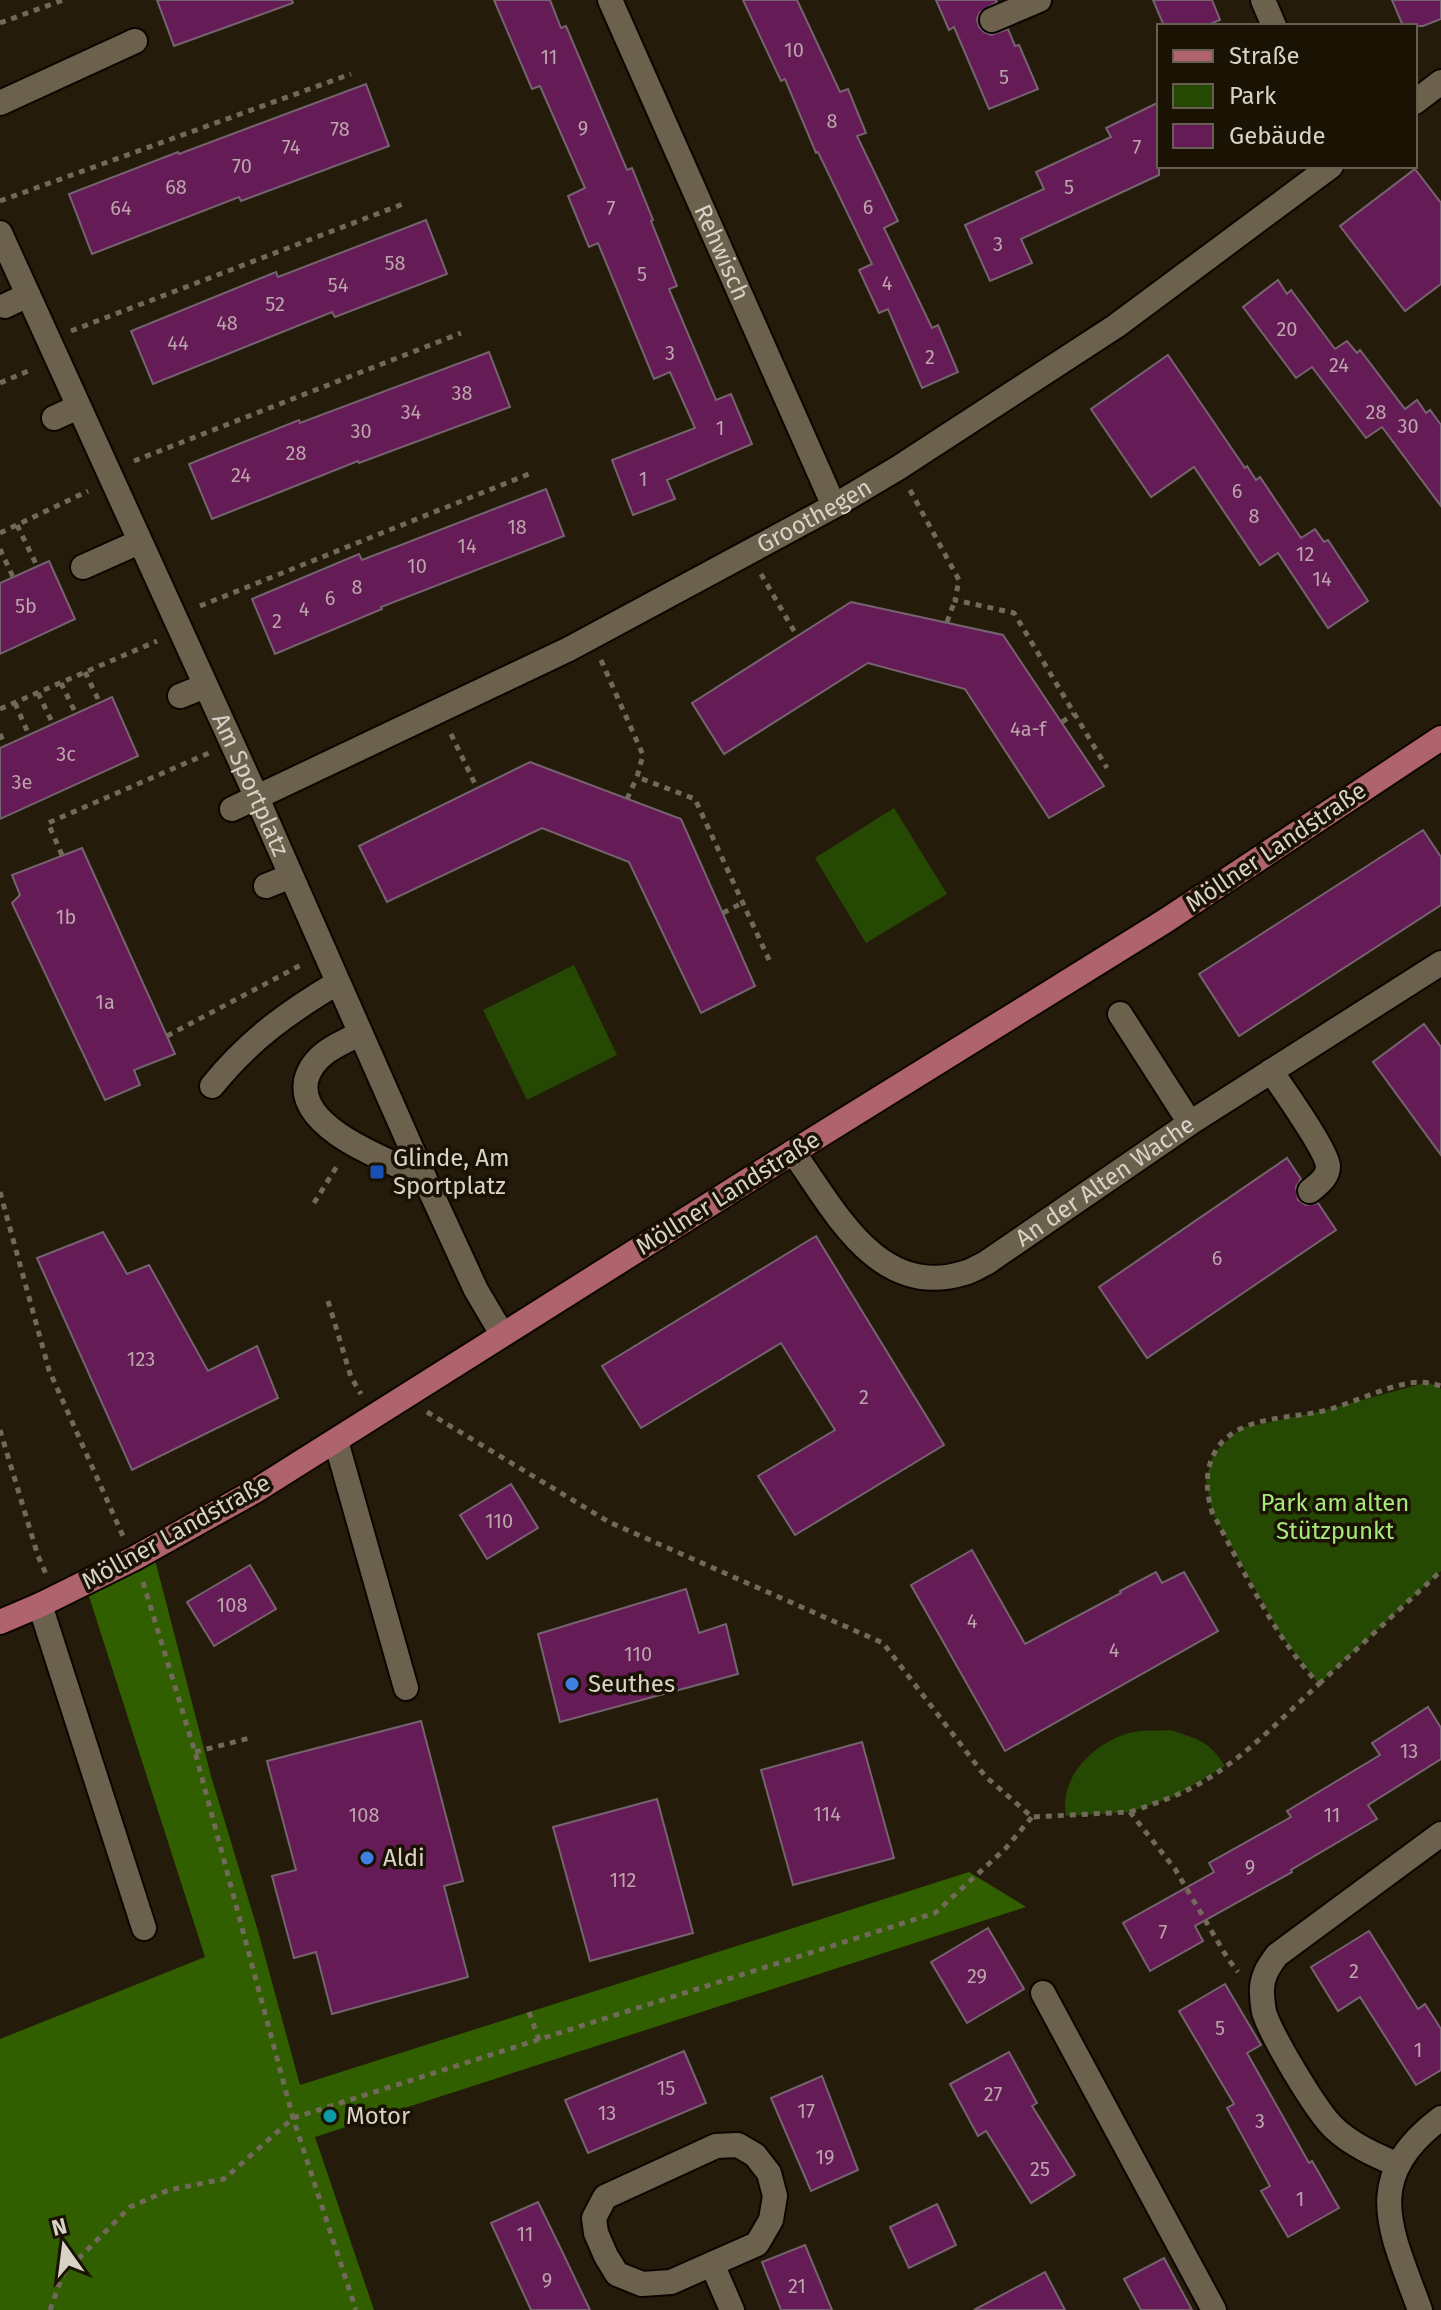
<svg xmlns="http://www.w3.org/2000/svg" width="1441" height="2310" font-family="'Fira Sans',sans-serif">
<rect width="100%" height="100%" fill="#241b0a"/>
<!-- green -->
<g fill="#254902">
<polygon points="894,808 947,894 866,943 815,858"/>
<polygon points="574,965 617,1055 527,1100 483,1010"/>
<polygon points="1428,1382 1441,1389 1441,1571 1319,1684 1281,1635 1212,1512 1206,1480 1213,1454 1241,1428 1322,1411"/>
<path d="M1170,1730C1198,1739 1208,1740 1225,1766L1175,1796L1131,1812L1066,1816C1058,1775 1099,1737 1139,1731C1149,1730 1160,1731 1170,1730Z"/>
</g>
<!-- forest -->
<polygon fill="#315f00" points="153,1552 211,1776 258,1931 300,2085 969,1872 1026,1907 315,2137 374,2310 0,2310 0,2039 205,1957 86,1587"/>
<!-- building -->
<g fill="#651b55" stroke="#766370" stroke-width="2">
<polygon points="157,0 292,0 293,3 174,46"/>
<polygon points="494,0 550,0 561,28 566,26 627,170 632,168 653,220 651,221 677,286 669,289 716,400 731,394 752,444 667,480 675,499 633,515 612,460 695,428 670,372 654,379 598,243 589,247 568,196 585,188 540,86 532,89"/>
<polygon points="743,0 797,0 840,92 848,89 866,133 857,136 898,221 884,228 932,328 938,325 958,372 922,388 888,309 879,313 859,270 872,264 818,152 816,153 785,79 781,81"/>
<polygon points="936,0 996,0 997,2 980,12 977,19 979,27 984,32 991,35 1008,29 1015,46 1019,45 1038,89 989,109 954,27 949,30"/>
<polygon points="1153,0 1212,0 1220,20 1205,26 1164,26"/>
<polygon points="1392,0 1441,0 1441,19 1423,26 1403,26"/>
<polygon points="366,84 389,146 241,201 239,197 92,254 69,194 178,152 179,154"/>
<polygon points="1159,102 1159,175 1021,239 1032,263 990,281 965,225 1044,189 1036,172 1111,137 1106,128"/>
<polygon points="1415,169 1441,203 1441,284 1405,311 1340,226"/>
<polygon points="426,220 447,274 335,317 332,312 153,384 131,331 276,272 278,277"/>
<polygon points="1278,280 1287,294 1291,290 1335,349 1347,341 1357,353 1360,350 1405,409 1417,400 1426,413 1430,410 1441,425 1441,506 1382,427 1366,438 1312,367 1296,378 1243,307"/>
<polygon points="489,352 510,407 359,463 358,461 212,519 189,464 299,420 300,423"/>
<polygon points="1168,355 1245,468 1247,466 1256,480 1260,477 1301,538 1315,529 1324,542 1328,540 1368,601 1328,628 1278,553 1260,565 1194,467 1151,497 1091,409"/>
<polygon points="546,489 564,536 381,607 382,609 275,654 252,599 359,554 362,560"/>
<polygon points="49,561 75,619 0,654 0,583"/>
<polygon points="851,602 1003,635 1104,786 1049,818 965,689 868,663 724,754 692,703"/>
<polygon points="112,697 138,756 0,819 0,748"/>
<polygon points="530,762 681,819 755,986 701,1013 629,862 542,828 387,902 359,846"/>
<polygon points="1423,830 1441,857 1441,905 1239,1036 1199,974"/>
<polygon points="82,848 175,1054 134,1070 140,1085 105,1100 12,903 20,895 12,875"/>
<polygon points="1424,1024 1441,1047 1441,1155 1373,1062"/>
<polygon points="1287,1158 1301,1179 1296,1187 1298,1200 1306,1205 1318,1203 1336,1230 1147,1358 1099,1287"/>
<polygon points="103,1232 127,1274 149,1265 208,1371 257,1346 278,1398 132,1470 37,1258"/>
<polygon points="816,1236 944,1445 795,1535 758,1476 835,1430 781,1343 641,1428 602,1366"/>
<polygon points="511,1484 538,1528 487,1559 460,1515"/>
<polygon points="972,1550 1025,1644 1121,1593 1120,1591 1156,1572 1162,1583 1184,1572 1218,1631 1005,1751 911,1585"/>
<polygon points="250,1565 276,1609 214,1646 187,1602"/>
<polygon points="686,1589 699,1633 726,1624 738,1674 560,1722 538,1634"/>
<polygon points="1428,1707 1441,1728 1441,1759 1368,1805 1377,1819 1291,1870 1292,1872 1195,1926 1203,1941 1150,1971 1123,1923 1214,1872 1209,1863 1291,1817 1287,1811 1380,1755 1372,1743"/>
<polygon points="421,1721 463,1881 444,1886 468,1977 332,2014 316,1952 294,1958 272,1876 296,1870 267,1761"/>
<polygon points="862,1742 894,1858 793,1885 761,1770"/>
<polygon points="657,1799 693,1933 590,1961 553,1827"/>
<polygon points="988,1928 1024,1989 967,2023 931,1962"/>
<polygon points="1369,1931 1418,2009 1425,2004 1441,2029 1441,2070 1416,2085 1360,1997 1338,2011 1311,1967"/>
<polygon points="1225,1984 1261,2045 1247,2053 1309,2163 1312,2161 1339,2208 1288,2237 1261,2191 1270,2186 1227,2108 1234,2104 1179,2011"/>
<polygon points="684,2051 706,2103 588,2153 565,2100"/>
<polygon points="1009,2052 1037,2103 1032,2106 1075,2175 1031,2203 986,2131 978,2136 950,2084"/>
<polygon points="822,2076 858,2170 811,2191 771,2098"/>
<polygon points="538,2202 559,2245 590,2310 531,2310 491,2223"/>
<polygon points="937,2204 956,2245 909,2268 890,2227"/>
<polygon points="805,2245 832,2310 781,2310 762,2262"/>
<polygon points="1164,2258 1192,2310 1141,2310 1124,2279"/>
<polygon points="1045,2272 1065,2310 974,2310"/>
</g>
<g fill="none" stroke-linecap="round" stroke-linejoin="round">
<!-- minor casing -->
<g stroke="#0d0600" stroke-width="28">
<g id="minor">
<path id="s1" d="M610,0L834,506"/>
<polyline points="1263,0 1274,26"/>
<polyline points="992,20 1039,0"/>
<polyline points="1415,102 1441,82"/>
<polyline points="0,103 135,41"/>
<path id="s2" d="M0,233L257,798L424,1177L476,1290L502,1334"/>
<polyline points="5,306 28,295"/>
<polyline points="54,418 78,407"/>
<polyline points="83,567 139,542"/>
<polyline points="180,696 205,686"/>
<path id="s3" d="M232,809L569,649L834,506L898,468L1116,326L1331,166"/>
<polyline points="266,886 291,876"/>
<polyline points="1120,1014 1190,1123"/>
<path d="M360,1034C338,1044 312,1055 306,1081C297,1129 389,1161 424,1177"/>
<path d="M1271,1071C1283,1089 1326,1149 1328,1166C1328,1178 1318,1184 1310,1191"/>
<path d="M212,1086C248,1041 288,1012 337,983"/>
<path id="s4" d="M793,1152C834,1209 878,1300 964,1273C972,1271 979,1266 986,1263L1190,1123L1441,963"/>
<polyline points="336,1441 406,1688"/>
<polyline points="40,1605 144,1928"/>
<polyline points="1043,1993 1214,2310"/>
<polygon points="738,2145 755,2155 769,2173 775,2196 771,2220 757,2244 671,2282 642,2284 617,2274 606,2256 596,2233 594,2218 605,2197 716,2146"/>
<path d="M1398,2165C1375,2155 1352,2145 1334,2128C1316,2111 1271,2035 1264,2012C1263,2006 1262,1999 1262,1993C1261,1978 1268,1967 1277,1955L1441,1834"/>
<polyline points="712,2264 732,2310"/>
<path d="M1420,2310C1391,2230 1360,2179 1441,2118"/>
</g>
</g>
<!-- major casing -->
<g stroke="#0d0600" stroke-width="28">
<polyline id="major" points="0,1622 40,1605 133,1559 255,1491 793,1152 1165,921 1441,738"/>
</g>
<!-- path -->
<g stroke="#71695a" stroke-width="5" stroke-dasharray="6 6" stroke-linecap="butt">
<polyline points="0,23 63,0"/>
<polyline points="0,201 351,74"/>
<polyline points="71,331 403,204"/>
<polyline points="0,383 33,369"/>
<polyline points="134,461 461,333"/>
<polyline points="910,490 959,580 955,600 1014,613 1107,768"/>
<polyline points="17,525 37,566"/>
<polyline points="0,533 88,491"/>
<polyline points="0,549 13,577"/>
<polyline points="761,574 797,636"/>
<polyline points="200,606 529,474"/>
<polyline points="947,622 955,600"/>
<polyline points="601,660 643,755 637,777 695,799 770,962"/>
<polyline points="85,672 100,703"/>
<polyline points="61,683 76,714"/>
<polyline points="38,693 53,724"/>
<polyline points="15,703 29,735"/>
<polyline points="0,709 157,641"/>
<polyline points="1062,722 1074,714"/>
<polyline points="0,734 5,746"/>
<polyline points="451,734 477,788"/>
<polyline points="627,799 637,777"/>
<polyline points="62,855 48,823 209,753"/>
<polyline points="723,913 742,903"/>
<polyline points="167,1036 301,965"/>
<polyline points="0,1192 49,1370 123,1536"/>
<polyline points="314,1203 339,1163"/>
<polyline points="328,1301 351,1377 361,1394"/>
<polyline points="427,1412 609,1522 883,1643 985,1776 1032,1817 1130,1812 1175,1869 1228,1959 1238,1972"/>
<polyline points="0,1430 38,1556 46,1574"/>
<polyline points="143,1582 195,1752 293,2118 356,2310"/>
<polyline points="1319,1684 1441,1571"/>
<polyline points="195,1752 250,1738"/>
<path d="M1130,1812C1160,1802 1189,1792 1215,1774C1253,1749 1286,1714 1319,1684C1274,1637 1243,1569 1212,1512C1205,1488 1204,1463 1222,1442C1227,1437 1235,1431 1242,1428C1268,1416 1300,1417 1327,1410C1355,1402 1382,1388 1410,1383C1421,1381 1431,1383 1441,1386"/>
<polyline points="529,2012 539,2040"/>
<polyline points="50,2310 63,2274 130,2207 169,2190 224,2179 293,2118 935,1913 1005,1849 1032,1817"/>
</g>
<!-- minor -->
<use href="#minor" stroke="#6b614d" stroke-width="24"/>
<!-- major -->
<use href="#major" stroke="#af636c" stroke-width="24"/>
</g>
<!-- markers -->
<rect fill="#1a4fb4" stroke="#1a1203" stroke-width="3" x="369" y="1164" width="16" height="16" rx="4"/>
<g fill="#3f7fe0" stroke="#1a1203" stroke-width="3">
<circle cx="572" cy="1684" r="8"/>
<circle cx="367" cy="1858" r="8"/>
</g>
<circle fill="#0f9aa8" stroke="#1a1203" stroke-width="3" cx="330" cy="2116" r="8"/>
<g text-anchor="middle" stroke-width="7" stroke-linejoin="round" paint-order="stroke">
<!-- number labels -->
<g font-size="20" fill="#bba4aa">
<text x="794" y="57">10</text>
<text x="549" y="64">11</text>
<text x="1004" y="84">5</text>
<text x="832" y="128">8</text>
<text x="583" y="135">9</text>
<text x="340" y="136">78</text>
<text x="291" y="154">74</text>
<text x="1137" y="154">7</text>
<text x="242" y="173">70</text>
<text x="176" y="194">68</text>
<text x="1069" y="194">5</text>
<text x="868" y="214">6</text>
<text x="121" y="215">64</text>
<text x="611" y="215">7</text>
<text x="998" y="251">3</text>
<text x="395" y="270">58</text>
<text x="642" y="281">5</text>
<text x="887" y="290">4</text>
<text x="338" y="292">54</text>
<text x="275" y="311">52</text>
<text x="227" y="330">48</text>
<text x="1287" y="336">20</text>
<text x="178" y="350">44</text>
<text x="670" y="360">3</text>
<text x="930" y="364">2</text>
<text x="1339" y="372">24</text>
<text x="462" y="400">38</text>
<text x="411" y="419">34</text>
<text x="1376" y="419">28</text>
<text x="1408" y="433">30</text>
<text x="720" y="435">1</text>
<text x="361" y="438">30</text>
<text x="296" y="460">28</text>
<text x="241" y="482">24</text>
<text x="643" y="486">1</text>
<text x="1237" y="498">6</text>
<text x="1254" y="523">8</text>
<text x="517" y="534">18</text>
<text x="467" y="553">14</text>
<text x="1305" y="561">12</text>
<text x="417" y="573">10</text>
<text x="1322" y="586">14</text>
<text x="357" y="594">8</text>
<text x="330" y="605">6</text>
<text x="26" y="613">5b</text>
<text x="304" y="616">4</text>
<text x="277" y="628">2</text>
<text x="1028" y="736">4a-f</text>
<text x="66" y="761">3c</text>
<text x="22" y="789">3e</text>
<text x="66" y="924">1b</text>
<text x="105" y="1009">1a</text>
<text x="1217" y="1265">6</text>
<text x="141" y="1366">123</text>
<text x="864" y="1404">2</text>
<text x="499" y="1528">110</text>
<text x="232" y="1612">108</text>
<text x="972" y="1628">4</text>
<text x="1114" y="1657">4</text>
<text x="638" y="1661">110</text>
<text x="1409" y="1758">13</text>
<text x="827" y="1821">114</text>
<text x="364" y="1822">108</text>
<text x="1332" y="1822">11</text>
<text x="1250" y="1874">9</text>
<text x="623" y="1887">112</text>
<text x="1163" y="1939">7</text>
<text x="1354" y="1978">2</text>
<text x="977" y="1983">29</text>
<text x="1220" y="2035">5</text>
<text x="1418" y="2057">1</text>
<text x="666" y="2095">15</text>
<text x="993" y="2101">27</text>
<text x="806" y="2118">17</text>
<text x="607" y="2120">13</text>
<text x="1260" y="2128">3</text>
<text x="825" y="2164">19</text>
<text x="1040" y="2176">25</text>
<text x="1300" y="2206">1</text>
<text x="525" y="2241">11</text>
<text x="547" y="2287">9</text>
<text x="797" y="2293">21</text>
</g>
<!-- street labels -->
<g font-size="24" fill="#d8d2c7" stroke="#1a1203">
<text dy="8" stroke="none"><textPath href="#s1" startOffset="276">Rehwisch</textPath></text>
<text dy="8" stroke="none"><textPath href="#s3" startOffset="652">Groothegen</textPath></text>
<text dy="8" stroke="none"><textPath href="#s2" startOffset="606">Am Sportplatz</textPath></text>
<text transform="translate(1276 847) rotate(-34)" y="8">Möllner Landstraße</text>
<text dy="8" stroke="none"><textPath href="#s4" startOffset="396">An der Alten Wache</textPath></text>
<text transform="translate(728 1193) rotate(-32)" y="8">Möllner Landstraße</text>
<text transform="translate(176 1532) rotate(-29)" y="8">Möllner Landstraße</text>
</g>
<!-- poi labels -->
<g font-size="24" fill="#d8d2c7" stroke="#1a1203" text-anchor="start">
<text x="393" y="1166">Glinde, Am<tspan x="393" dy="28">Sportplatz</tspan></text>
<text x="588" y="1692">Seuthes</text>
<text x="383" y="1866">Aldi</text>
<text x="346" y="2124">Motor</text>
</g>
<!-- park labels -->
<g font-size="24" fill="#a6e87b" stroke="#1a1203">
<text x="1335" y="1511">Park am alten<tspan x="1335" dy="28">Stützpunkt</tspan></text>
</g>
</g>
<!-- legend -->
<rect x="1157" y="24" width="260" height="144" fill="#1a1203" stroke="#665f51" stroke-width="2"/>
<rect x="1173" y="50" width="40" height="12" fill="#af636c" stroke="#665f51" stroke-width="2"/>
<text x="1229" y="64" font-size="24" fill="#d8d2c7">Straße</text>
<rect x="1173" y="84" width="40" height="24" fill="#254902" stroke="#665f51" stroke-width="2"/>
<text x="1229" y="104" font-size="24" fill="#d8d2c7">Park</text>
<rect x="1173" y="124" width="40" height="24" fill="#651b55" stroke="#665f51" stroke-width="2"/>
<text x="1229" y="144" font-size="24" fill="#d8d2c7">Gebäude</text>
<!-- north arrow -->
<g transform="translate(64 2246) rotate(346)" stroke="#1a1203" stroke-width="6" paint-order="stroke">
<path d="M0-6L14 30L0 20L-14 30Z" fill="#d8d2c7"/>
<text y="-12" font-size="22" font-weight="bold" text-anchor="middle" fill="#d8d2c7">N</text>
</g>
</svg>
